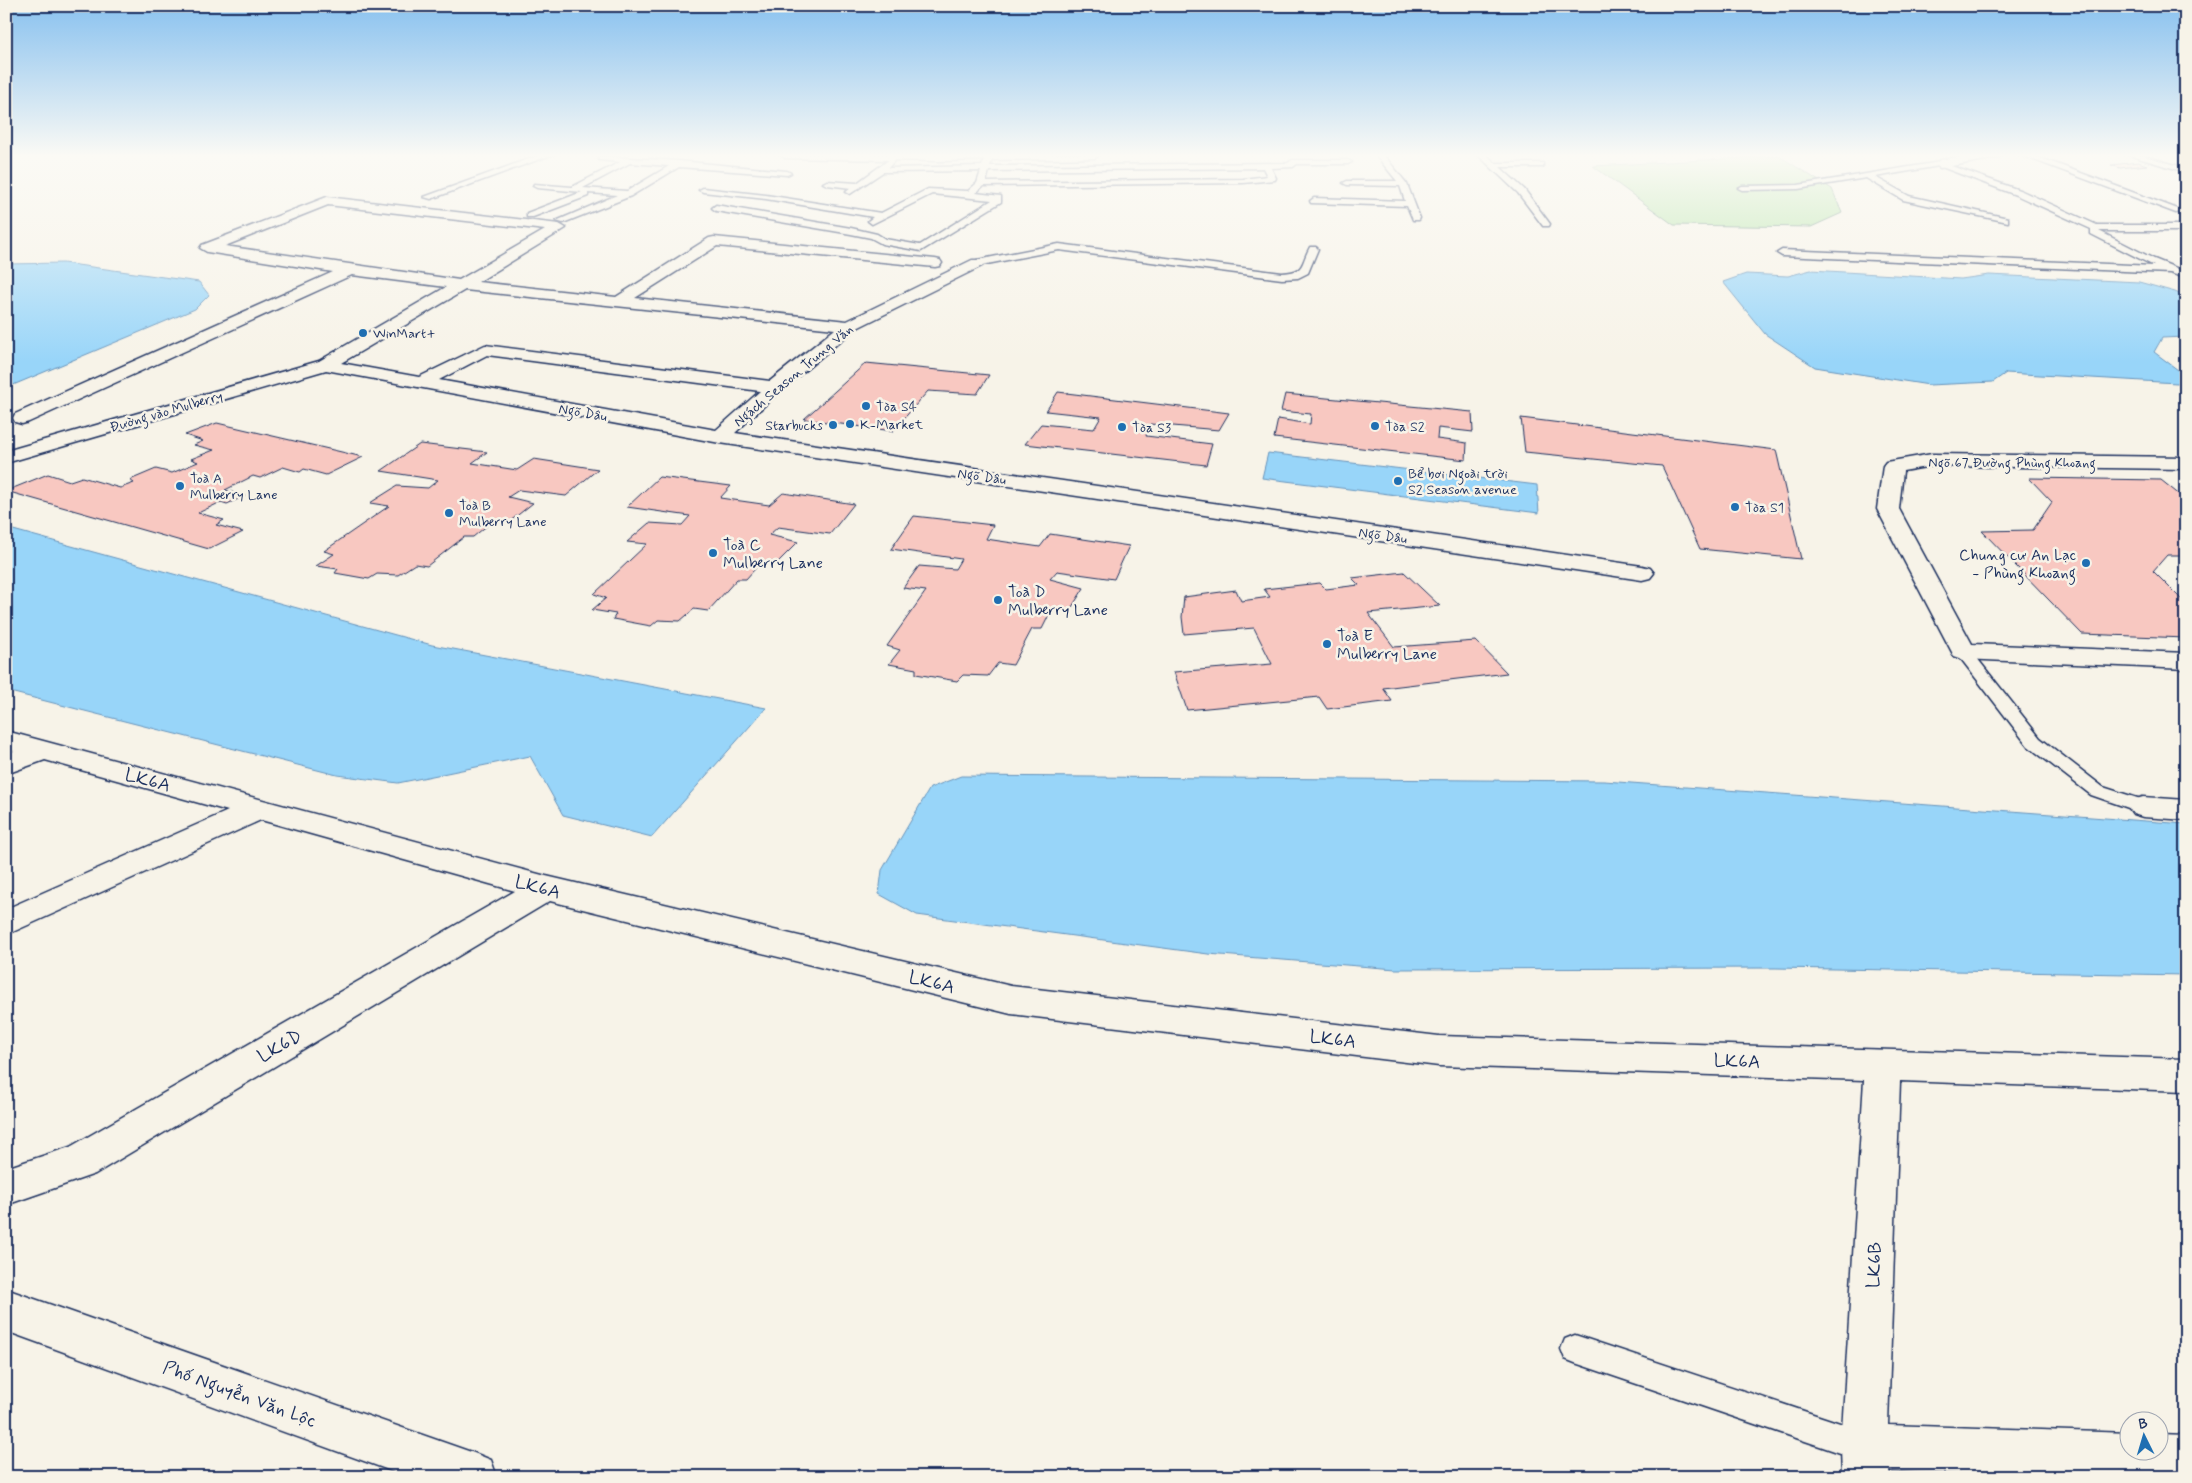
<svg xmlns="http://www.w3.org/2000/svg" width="2192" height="1483" font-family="Mynerve,sans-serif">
<rect width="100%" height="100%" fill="#f7f3e8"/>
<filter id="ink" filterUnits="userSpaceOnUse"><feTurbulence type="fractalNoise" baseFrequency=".02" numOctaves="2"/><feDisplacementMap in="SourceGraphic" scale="10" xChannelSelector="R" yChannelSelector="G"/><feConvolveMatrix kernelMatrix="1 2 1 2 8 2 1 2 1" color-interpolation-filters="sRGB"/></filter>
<g filter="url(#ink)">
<!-- green -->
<polygon fill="#b0e3a4" stroke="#668981" points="1779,156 1832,189 1842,213 1811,227 1674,225 1593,166"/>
<!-- water -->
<g fill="#98d5f9" stroke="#6693bb">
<polygon points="63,263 199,282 209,295 195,309 6,388 6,264"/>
<polygon points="1811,270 1961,279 1989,275 2139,282 2175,292 2186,297 2186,337 2162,338 2154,352 2186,376 2186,382 2177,383 2006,373 1993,382 1929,385 1815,367 1765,334 1723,282 1746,274 1788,276"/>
<polygon points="1268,453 1537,485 1539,513 1262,478"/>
<polygon points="6,528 432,645 766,708 652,837 563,815 530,756 398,783 337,775 6,691"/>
<polygon points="961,776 1604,781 2186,824 2186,975 1776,968 1396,969 1208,954 917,915 879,894 882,870 930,788"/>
</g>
<!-- building -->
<g fill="#f8c8c1" stroke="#1b2f5e">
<polygon points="2138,162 2147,165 2120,168 2111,165"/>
<polygon points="866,363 989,375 977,394 928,391 893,431 804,419"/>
<polygon points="1058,392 1229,413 1219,430 1150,424 1146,436 1212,444 1206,465 1025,444 1041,424 1094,429 1101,417 1046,411"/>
<polygon points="1285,394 1472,412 1473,432 1438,428 1437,439 1467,443 1466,460 1274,438 1278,419 1310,424 1311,414 1281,411"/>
<polygon points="1521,418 1776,450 1801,559 1700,549 1662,466 1525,452"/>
<polygon points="217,423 363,457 326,475 304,469 300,472 283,467 260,478 253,476 225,490 245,496 227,504 221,502 198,513 224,520 216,525 243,532 209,549 6,491 48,474 70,481 82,477 120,488 134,483 130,480 156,469 172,473 198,462 191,459 214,450 194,445 203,441 185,435"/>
<polygon points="420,444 487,452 472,463 517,470 534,459 598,469 566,496 519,490 508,497 533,503 509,522 494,520 473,537 464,537 427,566 415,564 398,575 377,574 369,579 335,573 338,569 316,566 334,554 324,551 389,506 370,503 397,486 428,488 438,480 381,471"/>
<polygon points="659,477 731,486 720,498 769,505 783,493 854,504 830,534 778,527 769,535 798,542 778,562 762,561 746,579 737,579 708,611 694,609 680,621 658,620 651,626 613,619 616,614 592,610 606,598 594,594 647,544 627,542 649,523 682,525 690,516 627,507"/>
<polygon points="2029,478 2161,480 2186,500 2186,555 2167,555 2153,571 2186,604 2186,638 2082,634 1982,531 2033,530 2052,502"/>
<polygon points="914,516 993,525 986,539 1040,547 1050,534 1129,546 1114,579 1057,571 1050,579 1084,588 1070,610 1052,609 1042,629 1032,629 1013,665 998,663 988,676 963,675 957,681 916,674 916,669 889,664 900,650 887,646 926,591 903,588 919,566 955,569 961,559 891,549"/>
<polygon points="1404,572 1440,606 1368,613 1394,647 1476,641 1507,673 1383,688 1392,701 1327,709 1319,697 1187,710 1174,672 1272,664 1254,628 1184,634 1182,617 1184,597 1236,590 1241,601 1270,597 1264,589 1320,583 1326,589 1359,585 1352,578"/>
</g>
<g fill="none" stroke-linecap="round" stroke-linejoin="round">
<!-- lane casing -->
<g stroke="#1b2f5e" stroke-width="3">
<g id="lane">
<polygon points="542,154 554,154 431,199 424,197"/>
<polygon points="1375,154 1383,154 1407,184 1420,218 1419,220 1413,220 1407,206 1311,203 1310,201 1314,198 1405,201 1400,186 1347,185 1343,183 1347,181 1397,181"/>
<polygon points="1477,154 1486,154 1495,163 1543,163 1543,167 1500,167 1524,189 1550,224 1549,226 1543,226 1518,193"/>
<polygon points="2018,154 2030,154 2183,211 2176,213"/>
<polygon points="2125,154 2138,154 2186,168 2186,172"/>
<path d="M599,156L679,161L787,171L791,173L787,175L679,167L631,196L563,223L556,221L617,195L588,193V196L533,217H527V213L582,192L537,188L533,186L534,184L572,187L620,162L599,160ZM630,163L669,166L627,191L583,188Z"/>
<path d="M985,158L992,160L990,166L1288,163L1292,160H1348L1352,162L1348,164H1297L1293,167L1271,168L1276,178L1275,180L1243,183L983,186L976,193L1001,196V202L921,251L882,244L871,238L851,234L716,211L712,208L716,205L851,228L877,234L885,239L920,245L992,200L932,194L872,224L868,221L873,217L766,199L703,192L699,190L703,188L766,195L881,213L928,189L968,191L977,183L981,171L883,172L850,194L846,192L851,188L827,185L823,183L827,181L857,183L890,159L894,161L888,168L982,166ZM1263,168L1267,176L1243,179L986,182L989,171Z"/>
<polygon points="1940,162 2022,191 2097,225 2186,225 2186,231 2099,231 2154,259 2186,272 2186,278 2170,273 1782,256 1777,253 1782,250 2154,266 2091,234 2091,229 2016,195 1939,166 1875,177 1909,196 2008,218 2008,222 1903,200 1866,178 1798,189 1742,190 1738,188 1742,186 1798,185"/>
<path d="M1059,244L1282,273C1306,272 1300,265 1310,247H1316L1318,249L1308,273L1298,278L1282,279L1059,250L977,266L972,263L977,260Z"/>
<polygon points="1963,646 1969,648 2040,738 2103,787 2150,802 2152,807 2150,812 2143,813 2091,795 2028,746 1955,651 1957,648"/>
<polygon points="1575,1335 1864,1431 1874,1436 1879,1446 1874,1456 1864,1461 1575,1363 1565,1359 1561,1349 1565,1339"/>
</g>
</g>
<!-- street casing -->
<g stroke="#1b2f5e" stroke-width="3">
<g id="street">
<polygon points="1975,154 2003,154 1997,158 1940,168 1934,164 1940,160"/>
<path d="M327,197L559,224L566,228L478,282L616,297L709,238L714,237L935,259L940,260L942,263L940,266L935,267L717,246L635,298L847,321L972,260H982L984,263L982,266L855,329L780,391L735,433L1642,566L1650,568L1654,573L1650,578L1642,580L720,443L326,370L6,463V451L319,361L446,287L352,275L29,422L22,424L15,422L13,418L15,414L333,272L207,252L200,248L202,245ZM328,205L545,230L459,280L225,246ZM465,290L835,329L770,381L485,345L419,377L341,363ZM487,355L760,391L716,430L439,380Z"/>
<polygon points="1932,454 2186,457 2186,469 1932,466 1903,471 1899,509 1972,644 2186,653 2186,669 1963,659 1954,656 1877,509 1883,466 1886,462"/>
<polygon points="6,731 546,876 1011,986 1439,1036 2186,1059 2186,1091 1900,1081 1888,1425 2130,1433 2130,1450 2160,1450 2160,1434 2186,1435 2186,1477 2055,1477 1889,1471 1890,1477 1842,1477 1841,1447 1864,1080 1439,1066 1011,1014 550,901 95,1174 6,1205 6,1168 70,1147 515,891 261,820 6,935 6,909 228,811 45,760 6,774 6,754 14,751 6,749"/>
<polygon points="2143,797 2186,800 2186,820 2143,817 2133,814 2128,807 2133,800"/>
</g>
</g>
<!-- secondary casing -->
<g stroke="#1b2f5e" stroke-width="3">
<g id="secondary">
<polygon points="779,154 1101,154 1095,158 940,161 785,158"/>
<polygon points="6,1289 474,1453 491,1460 497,1477 408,1477 6,1331"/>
</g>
</g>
<!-- lane -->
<use href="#lane" fill="#f7f3e8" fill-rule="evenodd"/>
<!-- street -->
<use href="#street" fill="#f7f3e8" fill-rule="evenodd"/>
<!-- secondary -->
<use href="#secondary" fill="#f7f3e8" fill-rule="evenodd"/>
</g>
</g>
<!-- sky -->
<linearGradient id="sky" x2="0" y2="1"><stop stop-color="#88c1ef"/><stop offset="0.43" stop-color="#fbfaf5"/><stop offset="1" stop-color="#fbfaf5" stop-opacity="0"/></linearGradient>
<rect width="2192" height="362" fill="url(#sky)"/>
<!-- markers -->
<g fill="#1f6fb2" stroke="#f7f3e8" stroke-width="2">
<circle cx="363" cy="333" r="5"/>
<circle cx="866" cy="406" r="5"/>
<circle cx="850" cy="424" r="5"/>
<circle cx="833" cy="425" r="5"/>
<circle cx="1375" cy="426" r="5"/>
<circle cx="1122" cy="427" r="5"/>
<circle cx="1398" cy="481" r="5"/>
<circle cx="180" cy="486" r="5"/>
<circle cx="1735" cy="507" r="5"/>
<circle cx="449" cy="513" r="5"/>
<circle cx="713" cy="553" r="5"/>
<circle cx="2086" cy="563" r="5"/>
<circle cx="998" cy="600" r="5"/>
<circle cx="1327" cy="644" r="5"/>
</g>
<g text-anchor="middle" stroke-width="5" stroke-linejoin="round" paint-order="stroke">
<!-- far-poi labels -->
<g font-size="14" fill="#1b2f5e" stroke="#f7f3e8" text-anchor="start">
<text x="373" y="338">WinMart+</text>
<text x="876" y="411">Tòa S4</text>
<text x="860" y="429">K-Market</text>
<text x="823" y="430" text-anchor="end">Starbucks</text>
<text x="1385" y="431">Tòa S2</text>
<text x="1132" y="432">Tòa S3</text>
<text x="1408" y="478">Bể bơi Ngoài trời<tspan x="1408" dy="16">S2 Season avenue</tspan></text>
<text x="190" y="483">Toà A<tspan x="190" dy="16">Mulberry Lane</tspan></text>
<text x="459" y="510">Toà B<tspan x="459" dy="16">Mulberry Lane</tspan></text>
<text x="1745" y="512">Tòa S1</text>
</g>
<!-- far-street labels -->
<g font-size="14" fill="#1b2f5e" stroke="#f7f3e8">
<text transform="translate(793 375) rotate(-40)" y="5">Ngách Season Trung Văn</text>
<text transform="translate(166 411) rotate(-16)" y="5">Đường vào Mulberry</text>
<text transform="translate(583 412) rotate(10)" y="5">Ngõ Dâu</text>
<text x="2012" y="467">Ngõ 67 Đường Phùng Khoang</text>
<text transform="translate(982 476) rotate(8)" y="5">Ngõ Dâu</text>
<text transform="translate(1383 535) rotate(8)" y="5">Ngõ Dâu</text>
</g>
<!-- poi labels -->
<g font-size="16" fill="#1b2f5e" stroke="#f7f3e8" text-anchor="start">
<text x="723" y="550">Toà C<tspan x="723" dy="18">Mulberry Lane</tspan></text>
<text x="2076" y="560" text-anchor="end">Chung cư An Lạc<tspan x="2076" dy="18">- Phùng Khoang</tspan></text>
<text x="1008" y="597">Toà D<tspan x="1008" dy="18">Mulberry Lane</tspan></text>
<text x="1337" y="641">Toà E<tspan x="1337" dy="18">Mulberry Lane</tspan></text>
</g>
<!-- near-street labels -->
<g font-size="19" fill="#1b2f5e" stroke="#f7f3e8">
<text transform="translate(148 779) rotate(15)" y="7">LK6A</text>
<text transform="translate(538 886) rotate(15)" y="7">LK6A</text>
<text transform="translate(932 981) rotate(14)" y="7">LK6A</text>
<text transform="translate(1333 1038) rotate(7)" y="7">LK6A</text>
<text transform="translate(279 1045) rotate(-30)" y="7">LK6D</text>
<text transform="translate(1737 1060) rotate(2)" y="7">LK6A</text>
<text transform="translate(1873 1265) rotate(-87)" y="7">LK6B</text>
<text transform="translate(240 1393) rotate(20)" y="7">Phố Nguyễn Văn Lộc</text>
</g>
</g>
<!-- margin -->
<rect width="2192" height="1483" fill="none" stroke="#f7f3e8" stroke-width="25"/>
<rect x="12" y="12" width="2167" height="1458" fill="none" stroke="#1b2f5e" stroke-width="2" filter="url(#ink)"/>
<!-- north arrow -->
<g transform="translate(2144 1436) rotate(355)"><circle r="24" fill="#f7f3e8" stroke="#9fa5b1"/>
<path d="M0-4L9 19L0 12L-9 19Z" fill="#1f6fb2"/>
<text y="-8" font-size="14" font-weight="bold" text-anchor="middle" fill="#1b2f5e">B</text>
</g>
</svg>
